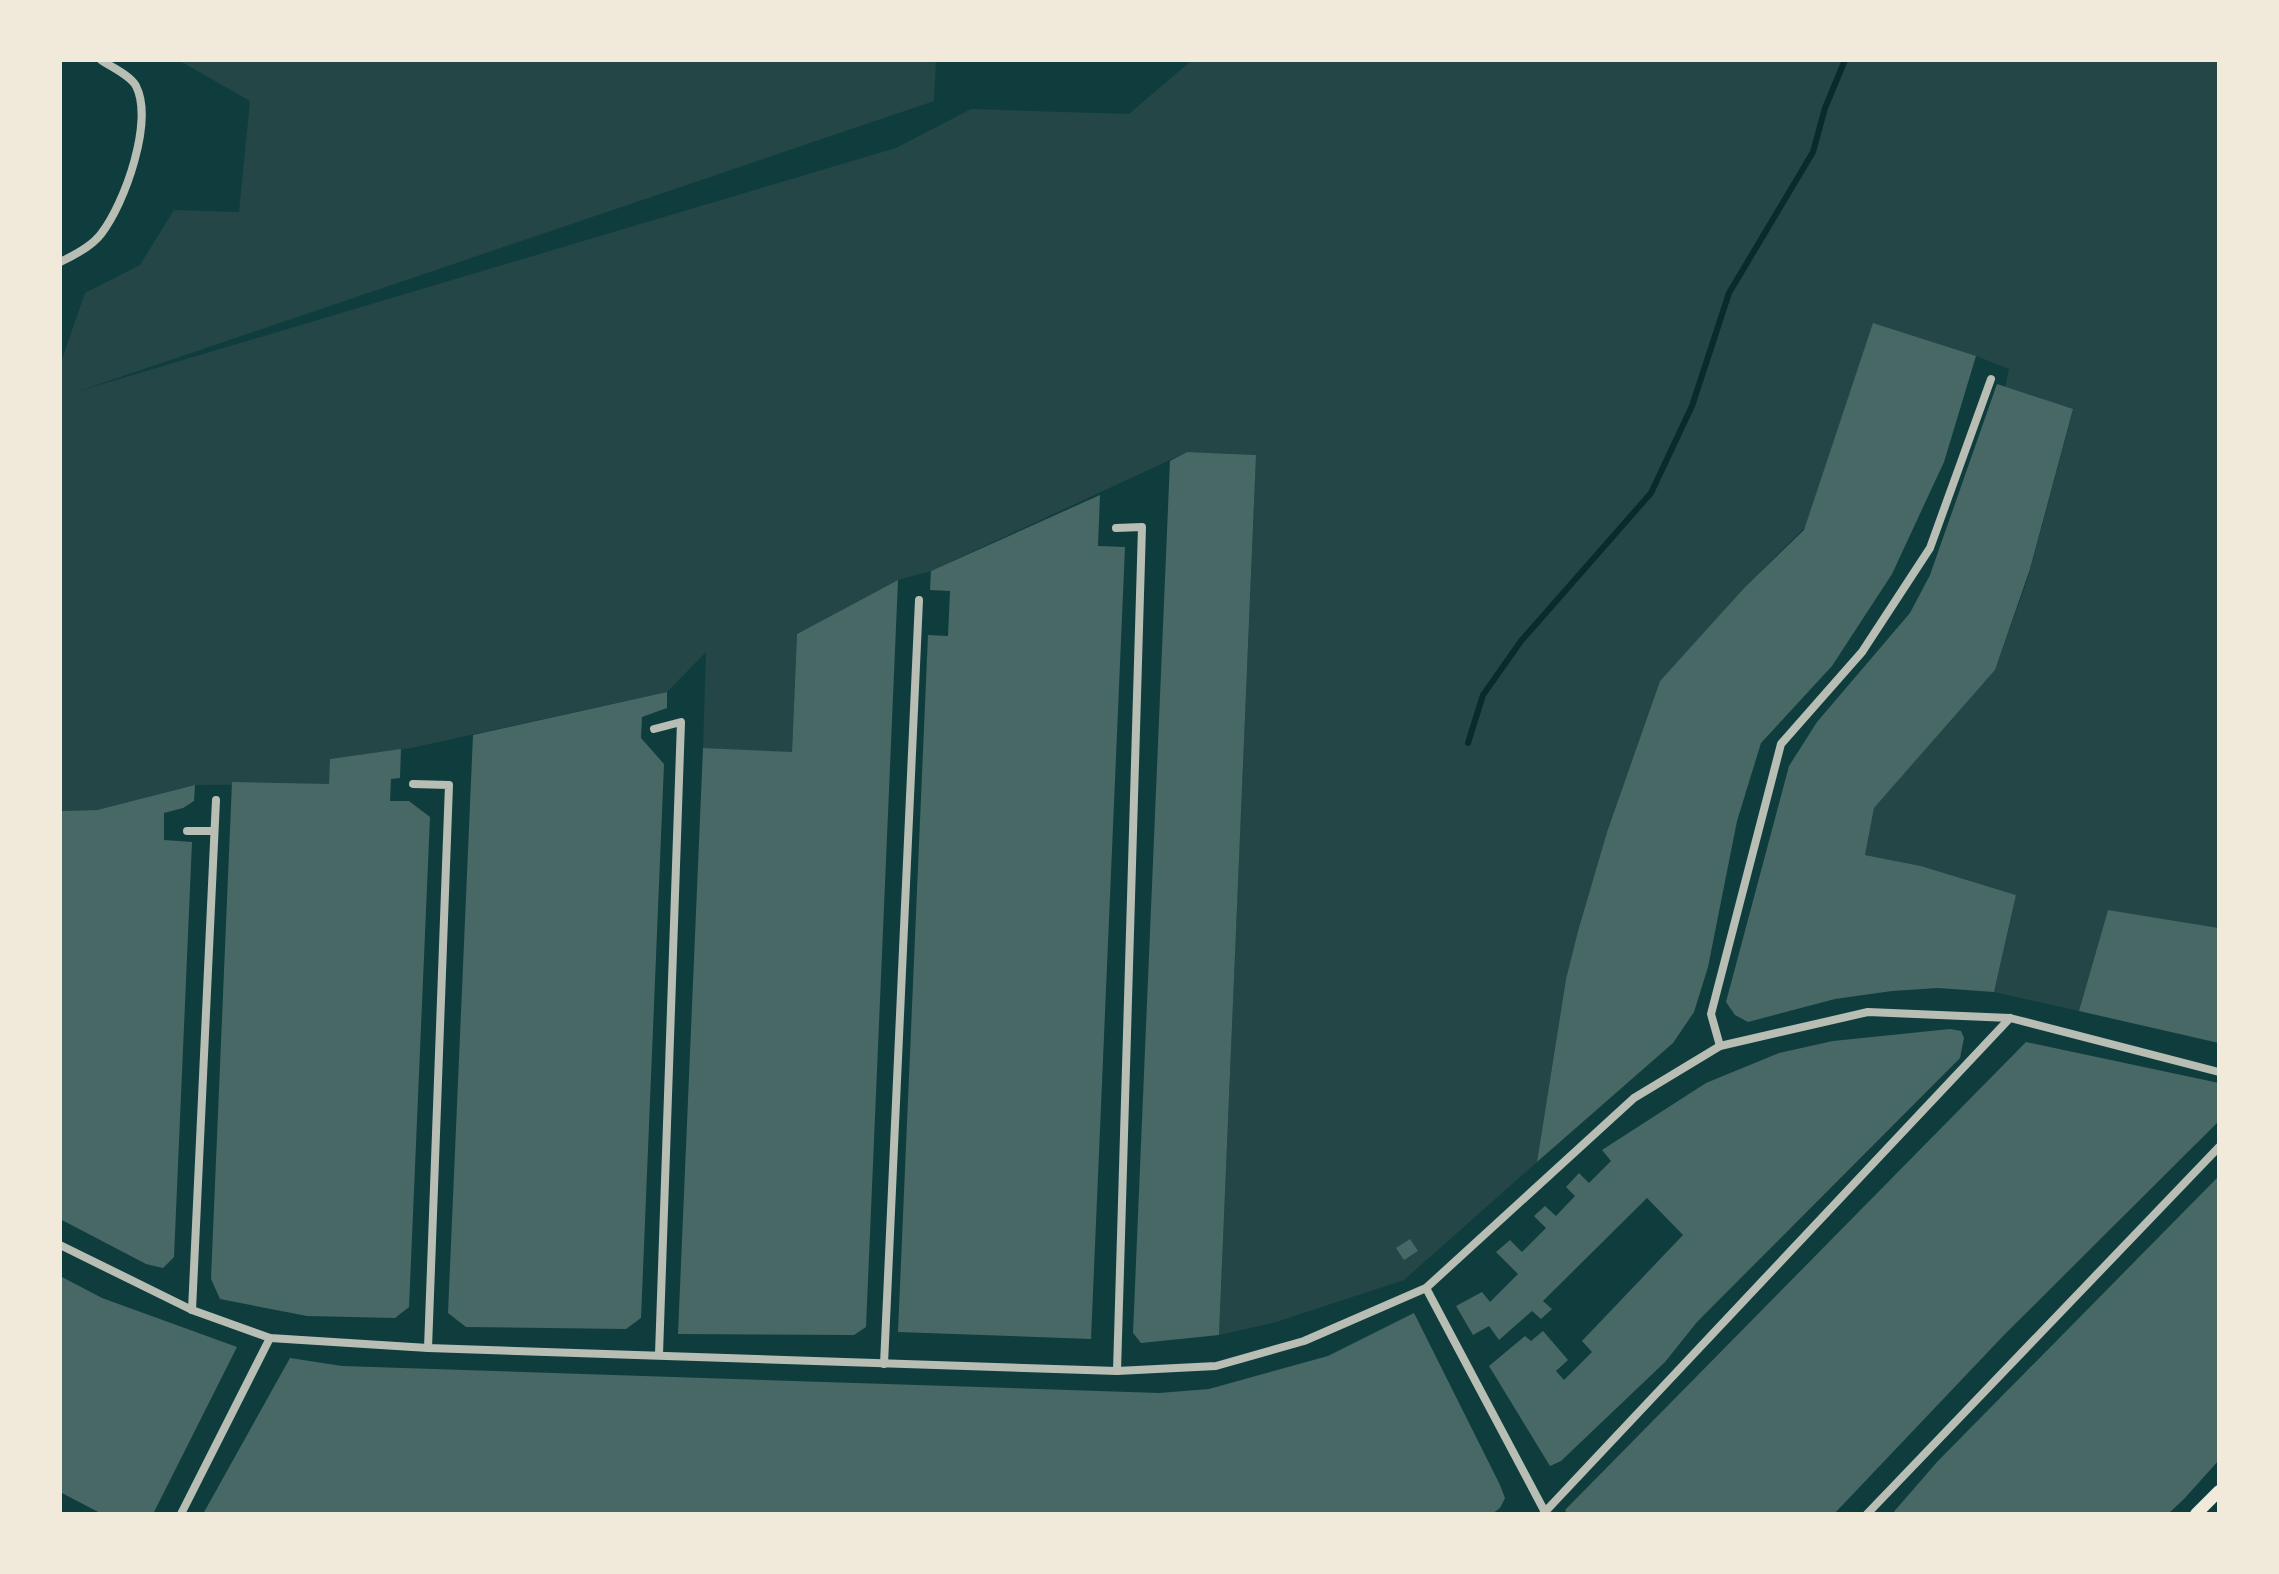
<svg xmlns="http://www.w3.org/2000/svg" width="2279" height="1574" font-family="Cabin,sans-serif">
<rect width="100%" height="100%" fill="#0f3d3e"/>
<!-- green -->
<polygon fill="#244646" points="178,60 936,60 934,101 79,391 896,148 971,109 1129,114 1192,60 2219,60 2219,928 2108,910 2079,1011 1994,992 2016,895 1921,866 1865,855 1874,808 1995,670 2028,578 2073,410 2005,387 2009,369 1976,356 1745,587 1660,681 1607,832 1578,931 1566,979 1537,1162 1404,1280 1276,1322 1219,1335 1256,455 1187,452 931,571 898,580 797,634 792,753 703,748 706,652 667,692 411,748 331,759 329,784 195,785 97,810 60,811 60,365 85,293 140,265 174,210 239,212 250,101"/>
<g fill="none" stroke-linecap="round" stroke-linejoin="round">
<!-- stream -->
<polyline stroke="#0a2a2b" stroke-width="6" points="1468,743 1483,695 1521,641 1651,493 1692,406 1729,293 1813,152 1825,108 1845,60"/>
</g>
<!-- building -->
<g fill="#486865">
<polygon points="1873,323 1976,356 1944,462 1892,574 1832,666 1761,743 1737,821 1708,967 1694,1012 1673,1043 1537,1162 1566,979 1578,931 1607,832 1660,681 1745,587 1804,530"/>
<polygon points="1997,384 2073,409 2030,569 1995,670 1874,808 1865,855 1921,866 2016,895 1994,992 1938,988 1892,991 1835,999 1748,1022 1735,1015 1726,1002 1789,766 1817,722 1910,613 1930,575"/>
<polygon points="1187,452 1256,455 1219,1335 1141,1343 1133,1333 1170,461"/>
<polygon points="1100,495 1098,546 1125,547 1091,1339 898,1332 928,635 948,636 950,591 930,590 931,571"/>
<polygon points="898,580 866,1327 854,1335 678,1334 703,748 792,752 797,634"/>
<polygon points="667,692 667,708 642,717 641,738 664,764 641,1318 626,1329 466,1327 448,1313 473,735"/>
<polygon points="401,749 400,778 391,779 390,801 409,801 430,817 409,1307 395,1318 307,1316 220,1299 211,1279 232,782 329,784 330,759"/>
<polygon points="195,785 194,801 183,808 164,813 164,840 192,842 174,1257 163,1268 146,1264 60,1219 60,811 97,810"/>
<polygon points="2108,910 2219,928 2219,1043 2079,1011"/>
<polygon points="1950,1029 1961,1031 1964,1038 1960,1058 1697,1322 1665,1362 1561,1461 1550,1466 1489,1366 1525,1336 1531,1341 1543,1331 1568,1360 1556,1371 1564,1380 1592,1352 1582,1341 1683,1235 1647,1198 1543,1301 1552,1309 1541,1319 1532,1311 1499,1340 1489,1326 1473,1335 1456,1306 1482,1292 1490,1302 1518,1274 1496,1252 1510,1240 1522,1252 1546,1228 1534,1216 1545,1206 1556,1216 1575,1196 1566,1187 1579,1173 1589,1183 1611,1161 1602,1150 1706,1083 1779,1053 1833,1041"/>
<polygon points="2026,1042 2219,1083 2219,1121 2005,1334 1834,1514 1567,1514 1565,1510"/>
<polygon points="2219,1176 2219,1460 2184,1499 2168,1514 1892,1514 1937,1462"/>
<polygon points="1410,1239 1418,1251 1404,1260 1396,1248"/>
<polygon points="60,1276 102,1298 237,1347 153,1514 102,1514 60,1492"/>
<polygon points="1414,1313 1500,1485 1505,1498 1500,1508 1492,1514 203,1514 290,1358 342,1366 1159,1393 1209,1389 1328,1356"/>
</g>
<g fill="none" stroke-linecap="round" stroke-linejoin="round">
<!-- minor -->
<g stroke="#b8beb3" stroke-width="8">
<path d="M60,262C73,256 92,246 101,234C125,203 154,121 136,86C130,75 111,67 101,60"/>
<polyline points="1116,528 1142,527 1117,1371"/>
<polyline points="654,729 681,722 659,1354"/>
<polyline points="413,784 449,785 428,1348"/>
<polyline points="187,831 214,831"/>
<polyline points="1720,1046 1711,1014 1781,744 1862,652 1930,548 1991,379"/>
<polyline points="60,1245 192,1310 270,1338 428,1348 1117,1371 1216,1366 1304,1341 1426,1288 1634,1098 1720,1046 1868,1012 2010,1018 2219,1072"/>
<polyline points="1426,1288 1546,1514"/>
<polyline points="192,1310 216,800"/>
<polyline points="884,1364 919,600"/>
<polyline points="181,1514 270,1338"/>
<polyline points="1543,1514 2010,1018"/>
<polyline points="1867,1514 2219,1147"/>
</g>
<!-- secondary -->
<polyline stroke="#f1e9da" stroke-width="12" points="2196,1514 2219,1491"/>
</g>
<!-- border -->
<rect width="2279" height="1574" fill="none" stroke="#f1e9da" stroke-width="124"/>
</svg>
